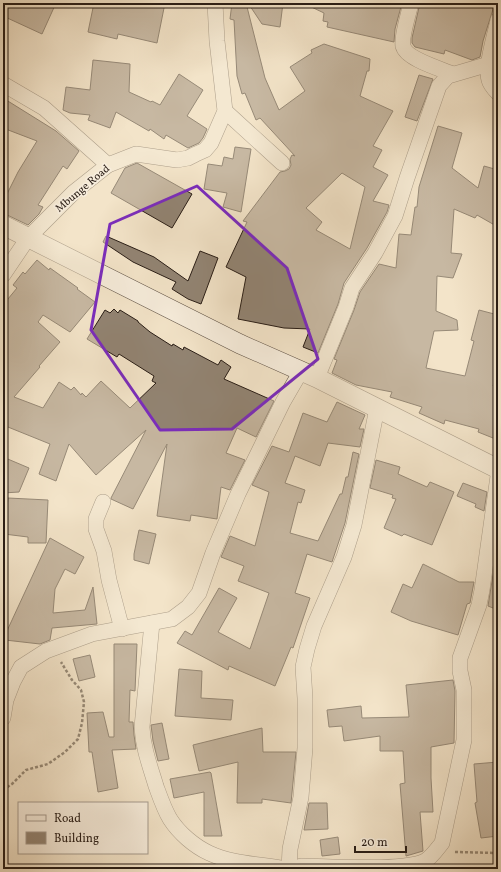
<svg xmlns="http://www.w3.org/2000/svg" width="501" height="872" font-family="Vollkorn,serif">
<rect width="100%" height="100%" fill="#f3e4c9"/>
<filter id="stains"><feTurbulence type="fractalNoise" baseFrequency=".005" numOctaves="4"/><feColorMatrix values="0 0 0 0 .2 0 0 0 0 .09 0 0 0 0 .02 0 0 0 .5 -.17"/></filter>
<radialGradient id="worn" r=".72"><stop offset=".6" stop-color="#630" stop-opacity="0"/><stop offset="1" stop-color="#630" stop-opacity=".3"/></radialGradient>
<!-- building -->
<g fill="#928473" stroke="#291d16" fill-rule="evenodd">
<polygon points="3,3 56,3 42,34 3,16"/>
<polygon points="94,3 165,3 157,43 118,34 117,39 88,32"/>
<path d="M232,3H246L265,78L279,110L305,91L290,67L312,53L311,50L324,44L370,59L369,71H367L360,96L393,111L373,146L382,150L373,167L388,175L373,201L389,205L387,212L367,248L344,283L338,304L318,353L303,347L310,329L284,328L238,319L246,277L226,267L247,222L243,221L280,172L285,171L289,169L291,165L290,159L292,155L295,156L260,118L256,120L245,93L242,94L237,76L234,20L230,19ZM342,173L365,187L350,249L316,230L322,222L306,208Z"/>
<polygon points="248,3 283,3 280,27 262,24"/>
<polygon points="303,3 402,3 395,29 394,42 327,27 328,22 323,21 324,13"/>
<polygon points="420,3 486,3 494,6 483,41 480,57 472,60 445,50 444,54 415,47 412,43 412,38"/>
<polygon points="93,60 130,64 129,92 151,102 152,101 160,105 179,74 203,90 187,116 207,129 203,138 199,143 188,148 166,135 164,139 150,129 149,131 116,112 110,128 88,120 90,115 70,113 63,110 66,87 90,90"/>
<polygon points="419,75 433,79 417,121 405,117"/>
<polygon points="3,98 56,131 79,151 67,169 63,166 38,205 43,207 39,214 28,225 3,213 3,202 18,172 37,141 3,128"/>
<polygon points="438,126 462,133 452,168 478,188 484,166 498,170 498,227 477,215 475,218 454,209 451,253 462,254 453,278 437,276 436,311 457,320 458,330 434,331 426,368 465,376 474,341 471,340 479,310 498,315 498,368 493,386 498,387 498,440 478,432 479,429 445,420 444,424 419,413 422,407 390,397 392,392 356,385 332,373 337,360 334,359 354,310 360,292 379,264 396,268 399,234 411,235 415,207 417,207 419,187"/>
<polygon points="235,147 251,149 241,212 223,207 227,193 204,189 208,164 222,166 224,157 233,159"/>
<polygon points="137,163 192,194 172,228 111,193 125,168"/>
<polygon points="106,236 154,257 188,281 200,251 218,258 201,304 188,299 172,289 176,282 133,262 103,242"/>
<polygon points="37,260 49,270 50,268 78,288 77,289 95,302 70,332 43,315 38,322 60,342 39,366 40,367 14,397 43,408 59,382 71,390 74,387 81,395 82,393 86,397 101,381 130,408 156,383 152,381 154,376 119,354 117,357 87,339 105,310 110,313 114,309 118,313 120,310 138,321 138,322 150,332 172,346 173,344 183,350 184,347 218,365 221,360 231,367 224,379 274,401 256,437 237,428 226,453 245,460 230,490 221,487 217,519 191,515 190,521 157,516 167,444 133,509 111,499 111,498 146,430 96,475 69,444 56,481 39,474 50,444 3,425 3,305 17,288 13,285 23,272 25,274"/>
<polygon points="337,402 365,415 359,429 364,429 360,447 328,443 320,466 295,456 285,483 305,490 301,503 298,502 290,533 318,541 340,494 342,494 346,477 348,477 353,452 359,454 345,523 332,562 307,554 295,593 310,598 293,648 291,647 275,686 229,666 228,670 177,643 185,631 192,635 219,588 237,598 218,632 250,649 269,593 238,581 244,566 221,557 230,536 255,546 269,492 252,485 272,446 289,452 303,413 327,422"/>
<polygon points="3,457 29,468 19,492 3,493"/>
<polygon points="376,460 400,467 398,474 427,487 430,482 454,492 432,545 404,534 402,536 384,528 396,499 392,498 393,495 370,488"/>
<polygon points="463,483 487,492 484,511 475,507 476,504 457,496"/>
<polygon points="8,498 48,500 46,543 28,543 28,537 4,534"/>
<polygon points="139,530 156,534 149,564 134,560 134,554"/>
<polygon points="50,538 84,557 75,574 65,569 55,589 53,613 85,610 93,587 97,624 52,628 50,640 40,644 5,640 6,633"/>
<polygon points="498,544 498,610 488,606"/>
<polygon points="423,564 459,582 474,582 470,603 467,604 458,635 411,621 391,612 403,584 412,588"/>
<polygon points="114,644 137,644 135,691 130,690 129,722 133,722 134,735 136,749 112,750 118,788 98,792 92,752 89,752 87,713 103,712 109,737 114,737"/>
<polygon points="90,655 95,677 79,681 73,659"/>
<polygon points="179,669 202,671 201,698 233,700 231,720 175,716"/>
<polygon points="453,680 455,691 454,743 431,747 431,778 433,812 420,812 423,851 406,856 400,784 405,783 403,751 380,751 380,736 344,741 342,726 329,727 327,710 361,706 362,718 409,717 406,685"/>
<polygon points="162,723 169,759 158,761 153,741 151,725"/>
<polygon points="262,728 263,752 296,752 291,803 262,799 262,803 237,803 238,762 199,771 193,745"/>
<polygon points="498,762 498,836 481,838 475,803 477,802 474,764"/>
<polygon points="210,772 211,773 222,836 204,836 204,792 174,798 170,779"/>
<polygon points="309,803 327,803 328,829 304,830"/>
<polygon points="338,837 340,854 322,856 320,840"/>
</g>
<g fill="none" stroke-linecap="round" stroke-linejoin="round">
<!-- minor casing -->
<g stroke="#5c4f43" stroke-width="16">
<g id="minor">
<path d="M411,3C409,13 401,37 403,46C406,59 441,69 453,74"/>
<path d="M498,20C495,35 485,66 489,80C490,85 494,89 498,93"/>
<polyline points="3,84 44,108 108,165"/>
<polyline points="225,111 282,163"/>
<polyline points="3,275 28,238 74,192 108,165 136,154 177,160 188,158 196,154 205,150 211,143 225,111 217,41 215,3"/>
<polyline points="317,378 346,307 352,288 375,253 395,216 407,178 439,86 448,76 489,64 498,59"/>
<polyline points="103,502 96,519 96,529 104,551 109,580 122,629"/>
<path d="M152,623L142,727C143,748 150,766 156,786C160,797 164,809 170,819C179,833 194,846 209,853C232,864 261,864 286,869"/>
<polyline points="3,718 6,700 13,682 21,667 46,651 92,634 172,619 188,607 199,593 213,553 238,494 283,402 301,371"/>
<polyline points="289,869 290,849 301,797 305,748 305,698 303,667 307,649 314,626 344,557 354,525 377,408"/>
<path d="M292,869L301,866C329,866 403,872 425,861C432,857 437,849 442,843L464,740V690L460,671V658L479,605L482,590L498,476"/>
</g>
</g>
<!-- tertiary casing -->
<g stroke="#5c4f43" stroke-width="20">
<polyline id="tertiary" points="3,225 240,344 317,378 498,469"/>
</g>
<!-- path -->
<g stroke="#291d16" stroke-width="2.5" stroke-dasharray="3 2" stroke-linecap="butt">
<polyline points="3,790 12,784 26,770 48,764 65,752 78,739 82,723 84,702 81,690 72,680 61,662"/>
<polyline points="455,852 498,853"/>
</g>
<!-- minor -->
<use href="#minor" stroke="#f7eddc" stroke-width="15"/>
<!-- tertiary -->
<use href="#tertiary" stroke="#f7eddc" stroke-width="19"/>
</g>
<!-- marked area -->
<path d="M0 0H501V872H0ZM197,186L287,268L318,359L232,429L160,430L91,330L110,224Z" fill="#f3e4c9" fill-opacity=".55" fill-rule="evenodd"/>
<path fill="none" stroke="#7b2cbf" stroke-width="3" stroke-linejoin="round" d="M197,186L287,268L318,359L232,429L160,430L91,330L110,224Z"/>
<g text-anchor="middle" stroke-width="3.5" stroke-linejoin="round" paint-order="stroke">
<!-- street labels -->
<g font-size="11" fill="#291d16" stroke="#f7eddc">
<text transform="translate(82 188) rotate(-40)" y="4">Mbunge Road</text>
</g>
</g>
<!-- margin -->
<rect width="501" height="872" fill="none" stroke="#f3e4c9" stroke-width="16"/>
<rect x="4" y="4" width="493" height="864" fill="none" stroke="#291d16" stroke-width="2"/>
<rect x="8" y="8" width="485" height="856" fill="none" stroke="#291d16"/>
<!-- legend -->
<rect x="18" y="802" width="130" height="52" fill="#f7eddc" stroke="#a59a8d"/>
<rect x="26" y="815" width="20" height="6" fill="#f7eddc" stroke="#a59a8d"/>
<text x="54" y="822" font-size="12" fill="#291d16">Road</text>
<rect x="26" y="832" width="20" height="12" fill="#928473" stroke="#a59a8d"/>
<text x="54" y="842" font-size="12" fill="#291d16">Building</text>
<!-- scale -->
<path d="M355 846v6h51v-6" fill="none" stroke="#291d16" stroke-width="2"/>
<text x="361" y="846" font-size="12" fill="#291d16" stroke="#f7eddc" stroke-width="3" paint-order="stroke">20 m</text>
<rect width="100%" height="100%" filter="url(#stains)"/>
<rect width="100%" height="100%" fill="url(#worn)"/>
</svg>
